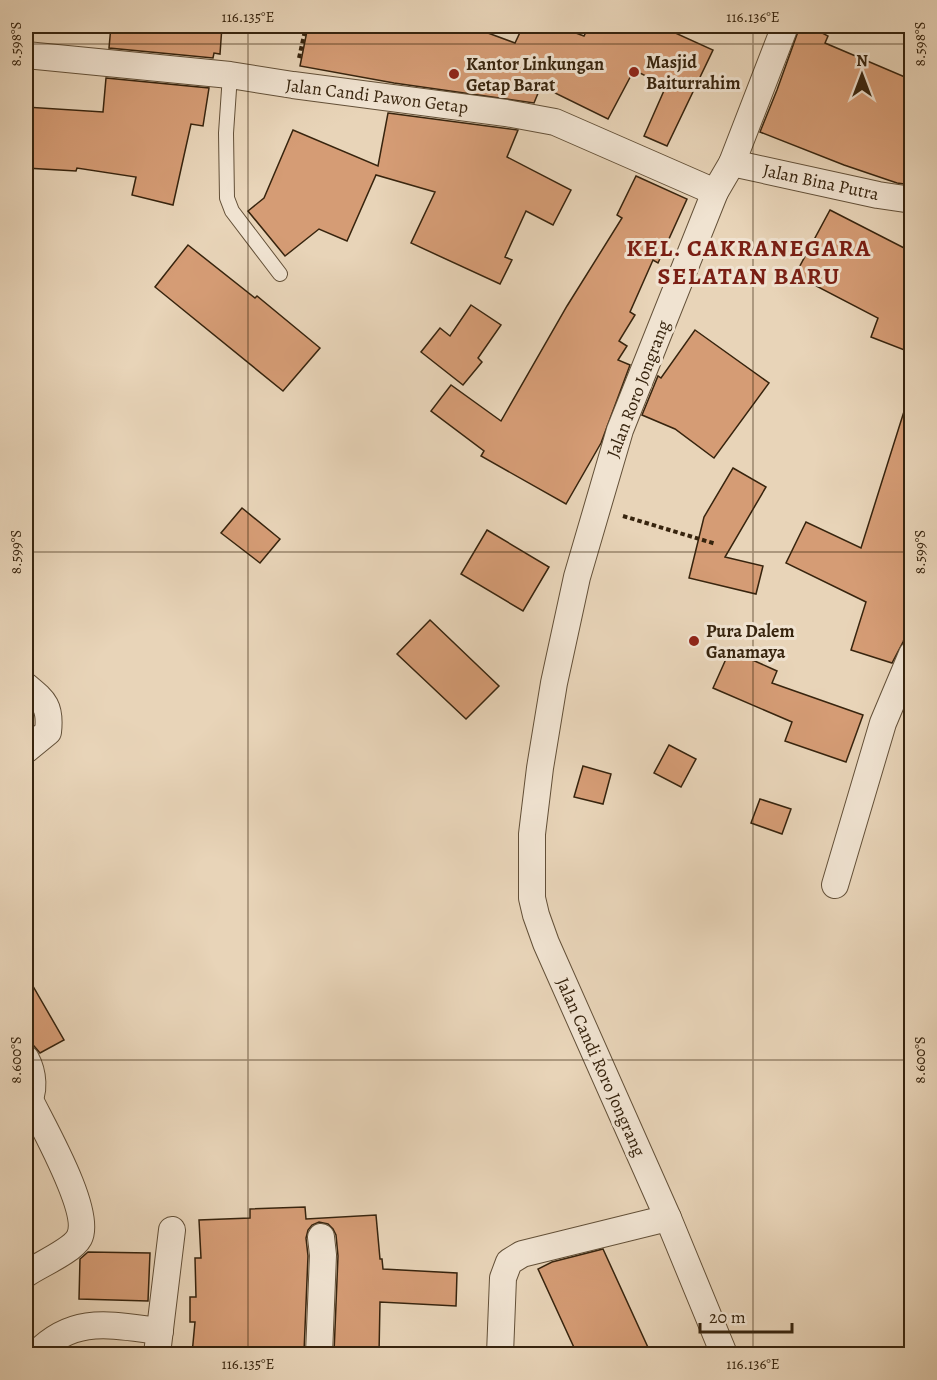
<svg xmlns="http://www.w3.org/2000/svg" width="937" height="1380" font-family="Alegreya,serif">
<rect width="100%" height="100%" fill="#e8d4b8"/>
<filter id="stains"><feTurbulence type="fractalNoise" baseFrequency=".00333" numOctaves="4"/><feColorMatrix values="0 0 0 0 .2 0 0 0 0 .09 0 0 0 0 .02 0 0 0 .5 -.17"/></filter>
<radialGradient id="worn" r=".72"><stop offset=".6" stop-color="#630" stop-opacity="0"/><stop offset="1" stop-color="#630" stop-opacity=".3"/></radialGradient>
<!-- building -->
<g fill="#d59c75" stroke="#37240e" stroke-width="1.5">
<polygon points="111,26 222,26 220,54 214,53 213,58 109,48"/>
<polygon points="308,26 469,26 515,43 523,26 557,26 584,36 589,26 660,26 713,50 667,146 644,136 666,86 634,70 608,119 541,86 534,103 394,83 300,66"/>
<polygon points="800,26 809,26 828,36 825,43 912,80 912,185 897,183 844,165 760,132 777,90"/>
<polygon points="106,78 209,88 203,126 191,124 173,205 132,195 136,177 77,168 76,171 26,168 26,107 103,112"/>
<polygon points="388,113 518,130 507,157 571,190 553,225 526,211 505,257 512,260 500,284 411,243 435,192 376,175 347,241 319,229 285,256 248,211 264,198 293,130 378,166"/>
<polygon points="636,176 687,199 658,263 653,260 630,312 635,315 619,341 627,346 618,360 630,365 601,443 566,504 481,456 484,451 431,411 451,385 501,421 567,306 622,218 617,215"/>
<polygon points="830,210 912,252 912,353 871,337 878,318 795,275"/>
<polygon points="188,245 255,298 257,296 320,348 283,391 155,287"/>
<polygon points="471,305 501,325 478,358 482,362 463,385 421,352 440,328 450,336"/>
<polygon points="695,330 769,383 714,458 675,429 642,415 658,376 661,378"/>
<polygon points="906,405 912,406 912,617 903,642 892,663 851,650 866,602 786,563 806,522 861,548"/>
<polygon points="733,468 766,487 725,557 763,566 756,594 689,578 704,517"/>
<polygon points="242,508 280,539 260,563 221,533"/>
<polygon points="487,530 549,567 523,611 461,574"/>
<polygon points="430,620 499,686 466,719 397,654"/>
<polygon points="730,650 777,671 772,683 863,715 846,762 785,741 792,722 713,688"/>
<polygon points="669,745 696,759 681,787 654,773"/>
<polygon points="583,766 611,774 603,804 574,797"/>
<polygon points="760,799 791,809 782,834 751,823"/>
<polygon points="26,974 64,1040 40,1053 34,1046 26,1044"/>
<polygon points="305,1207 306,1219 376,1215 380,1259 382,1259 383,1269 457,1273 456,1306 380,1302 379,1354 334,1353 338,1256 336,1235 333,1229 328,1224 319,1222 312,1225 308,1230 306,1238 308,1256 304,1352 241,1349 240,1354 192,1354 195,1322 190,1322 190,1297 196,1297 195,1258 201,1258 199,1220 250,1218 250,1209"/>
<polygon points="603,1249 651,1354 577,1354 538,1269 552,1262"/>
<polygon points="88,1252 150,1253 148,1301 79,1299 80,1259"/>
</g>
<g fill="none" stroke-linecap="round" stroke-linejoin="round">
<!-- service casing -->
<g stroke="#635038" stroke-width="16">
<polyline id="service" points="230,75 226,133 227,198 232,211 280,274"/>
</g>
<!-- minor casing -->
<g stroke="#635038" stroke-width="28">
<g id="minor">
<polyline points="26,55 230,75 293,85 506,113 555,122 715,192"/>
<polyline points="732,163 878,195 912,200"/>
<path d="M26,686C44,701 51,706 48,732L26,750"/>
<polyline points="835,885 883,723 912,654"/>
<path d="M26,1059C33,1072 36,1093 26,1105"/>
<path d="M26,1274C39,1265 72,1251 79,1238C93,1213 42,1125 30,1100"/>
<path d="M36,1354C74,1315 110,1325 160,1331"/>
<polyline points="157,1354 172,1230"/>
<polyline points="319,1354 323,1255 321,1237"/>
<polyline points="500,1354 503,1278 509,1262 522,1254 668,1218"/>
<polyline points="724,1354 668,1218 546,943 536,915 532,898 532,834 540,768 554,683 577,577 620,430 715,192 732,163 785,26"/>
</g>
</g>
<!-- path -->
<g stroke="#37240e" stroke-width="4" stroke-dasharray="4.5 3" stroke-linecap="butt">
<polyline points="299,58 306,26"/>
<polyline points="623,516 716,544"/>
</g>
<!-- service -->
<use href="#service" stroke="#f0e3d1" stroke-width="14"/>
<!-- minor -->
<use href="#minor" stroke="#f0e3d1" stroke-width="26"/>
</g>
<!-- ticks -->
<path fill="none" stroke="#37240e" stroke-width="1.5" stroke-opacity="0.45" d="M248,26V1354M753,26V1354M26,44H912M26,552H912M26,1060H912"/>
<!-- markers -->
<g fill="#8f2418" stroke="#f0e3d1" stroke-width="2">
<circle cx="634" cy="72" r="6"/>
<circle cx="454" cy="74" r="6"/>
<circle cx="694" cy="641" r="6"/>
</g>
<g text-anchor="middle" stroke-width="6" stroke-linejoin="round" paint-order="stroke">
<!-- poi labels -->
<g font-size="18" font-weight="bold" fill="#37240e" stroke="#f0e3d1" text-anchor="start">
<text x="646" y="68">Masjid<tspan x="646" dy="21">Baiturrahim</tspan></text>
<text x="466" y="70">Kantor Linkungan<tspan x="466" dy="21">Getap Barat</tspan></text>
<text x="706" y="637">Pura Dalem<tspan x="706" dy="21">Ganamaya</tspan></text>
</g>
<!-- street labels -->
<g font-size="18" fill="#37240e" stroke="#f0e3d1">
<text transform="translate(377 96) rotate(7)" y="6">Jalan Candi Pawon Getap</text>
<text transform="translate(821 182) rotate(12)" y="6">Jalan Bina Putra</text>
<text transform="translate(638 389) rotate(-69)" y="6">Jalan Roro Jongrang</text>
<text transform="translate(601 1067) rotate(66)" y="6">Jalan Candi Roro Jongrang</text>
</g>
<!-- district labels -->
<g font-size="24" font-weight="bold" letter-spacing="1.5" fill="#7a1f14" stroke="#f0e3d1">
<text x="749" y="256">KEL. CAKRANEGARA<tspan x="749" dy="28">SELATAN BARU</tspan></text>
</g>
</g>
<!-- margin -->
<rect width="937" height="1380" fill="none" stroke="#e8d4b8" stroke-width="66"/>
<!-- north arrow -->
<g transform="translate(862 75)" stroke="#f0e3d1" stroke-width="4.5" paint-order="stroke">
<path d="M0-4.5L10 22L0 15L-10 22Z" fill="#37240e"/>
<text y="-9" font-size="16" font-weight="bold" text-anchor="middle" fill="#37240e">N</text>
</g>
<!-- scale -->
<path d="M700 1323v9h92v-9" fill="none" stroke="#37240e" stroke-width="3"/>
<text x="709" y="1323" font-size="18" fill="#37240e" stroke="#f0e3d1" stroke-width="4.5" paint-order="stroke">20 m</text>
<rect x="33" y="33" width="871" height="1314" fill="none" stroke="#37240e" stroke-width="2"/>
<g font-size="15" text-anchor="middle" fill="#37240e">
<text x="248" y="22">116.135°E</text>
<text x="753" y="22">116.136°E</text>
<text transform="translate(16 44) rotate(-90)" y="5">8.598°S</text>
<text transform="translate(920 44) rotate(-90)" y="5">8.598°S</text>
<text transform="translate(16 552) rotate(-90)" y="5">8.599°S</text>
<text transform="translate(920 552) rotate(-90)" y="5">8.599°S</text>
<text transform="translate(16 1060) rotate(-90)" y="5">8.600°S</text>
<text transform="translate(920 1060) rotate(-90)" y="5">8.600°S</text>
<text x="248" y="1369">116.135°E</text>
<text x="753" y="1369">116.136°E</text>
</g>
<rect width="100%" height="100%" filter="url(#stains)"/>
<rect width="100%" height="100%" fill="url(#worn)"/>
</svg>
